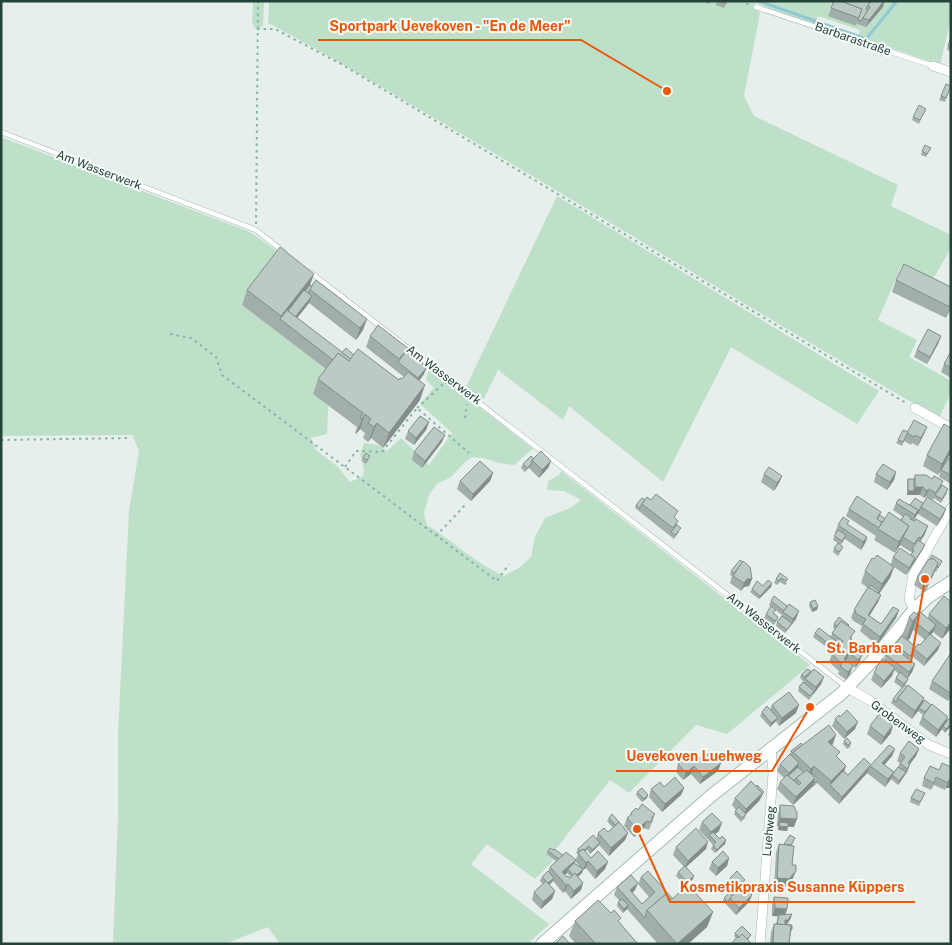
<svg xmlns="http://www.w3.org/2000/svg" width="952" height="945" font-family="'Public Sans',sans-serif">
<rect width="100%" height="100%" fill="#e6efeb"/>
<!-- green -->
<g fill="#bfe0c8">
<polygon points="253,1 264,1 263,25 259,29 255,28 252,22"/>
<path d="M269,1H951V19L940,65L858,37L860,30L818,16L815,25L755,3L753,8L760,11L759,18L744,96L754,116L898,185L891,206L951,235V248L932,281L901,267L878,320L917,340L909,357L951,381V393L939,418C773,323 612,222 448,126C388,91 329,55 268,23Z"/>
<path d="M1,137L250,232L280,253L242,305L330,372L327,434L311,438L316,450L338,467L350,482L363,476L364,469L360,455L364,443L378,445L387,451L401,438L429,465L452,433L420,404L434,388L426,380L429,368L533,449L514,465L499,463L483,458L472,457L462,465L451,477L437,484L429,495L424,513L427,525C453,541 475,563 504,576L519,568L531,557L535,537L545,518L570,508L581,500L564,491L547,490L548,481L559,475L561,471L810,665L727,734L696,725L629,793L610,780L552,854L548,851L546,854L554,860L535,879L487,844L471,864L549,924L528,944H280L268,927L225,944H113L118,816V733L129,511L139,451L132,435L1,436Z"/>
<polygon points="557,196 879,391 857,424 731,347 663,482 569,406 563,420 498,370 483,400 466,387"/>
</g>
<g fill="none" stroke-linecap="round" stroke-linejoin="round">
<!-- stream -->
<polyline stroke="#8ec9d4" stroke-width="3" points="759,1 866,39 897,1"/>
<!-- service casing -->
<g stroke="#a8b8b2" stroke-width="5.5">
<g id="service">
<polyline points="756,7 933,66"/>
<polyline points="1,132 256,230 284,252"/>
<polyline points="310,272 845,686"/>
</g>
</g>
<!-- minor casing -->
<g stroke="#a8b8b2" stroke-width="10">
<g id="minor">
<polyline points="933,66 951,72"/>
<polyline points="915,408 951,428"/>
<polyline points="914,610 909,599 913,575 951,508"/>
<polyline points="846,687 869,700 929,745 951,754"/>
<polyline points="760,944 773,774 771,748"/>
</g>
</g>
<!-- secondary casing -->
<g stroke="#a4bbb3" stroke-width="14">
<polyline id="secondary" points="542,944 712,795 841,694 873,660 914,610 928,597 951,582"/>
</g>
<!-- path -->
<g stroke="#86b3a5" stroke-width="2" stroke-dasharray="2.5 4" stroke-linecap="butt">
<polyline points="740,1 750,5"/>
<polyline points="257,29 275,29 341,64 906,403"/>
<polyline points="256,224 258,1"/>
<polyline points="170,334 191,338 216,357 222,375 497,581 509,564"/>
<polyline points="417,408 443,384"/>
<polyline points="465,418 467,404"/>
<polyline points="1,440 129,438"/>
<polyline points="345,467 356,451 382,452 417,408 469,453"/>
<polyline points="436,536 467,503"/>
</g>
<!-- service -->
<use href="#service" stroke="#fff" stroke-width="4.5"/>
<!-- minor -->
<use href="#minor" stroke="#fff" stroke-width="9"/>
<!-- secondary -->
<use href="#secondary" stroke="#fff" stroke-width="12"/>
</g>
<!-- wall -->
<g fill="#a1aea9" fill-rule="evenodd">
<polygon points="702,1 710,1 709,4"/>
<polygon points="717,1 727,1 724,8 716,5"/>
<polygon points="834,1 885,1 883,7 866,27 857,24 857,22 856,26 828,16"/>
<polygon points="951,35 951,51 947,50"/>
<polygon points="951,86 945,102 939,100 941,96"/>
<polygon points="924,112 919,124 912,120 913,117"/>
<polygon points="922,151 929,151 926,157 921,155"/>
<polygon points="314,274 310,285 363,330 356,340 309,303 297,318 342,353 354,355 399,380 402,379 404,377 366,347 370,336 408,348 406,351 424,374 419,381 420,400 383,448 371,438 368,442 363,438 365,433 360,429 356,434 355,433 357,427 313,394 318,379 326,369 242,305 247,290"/>
<polygon points="896,280 951,287 951,309 946,318 892,292"/>
<polygon points="941,336 938,344 927,364 914,357 917,350"/>
<polygon points="951,354 951,378 941,372 944,364"/>
<polygon points="429,422 426,430 414,445 405,439 408,431"/>
<polygon points="927,427 924,434 918,446 912,443 911,445 904,441 902,446 896,443 898,440 908,432"/>
<polygon points="951,428 951,457 949,456 938,475 923,466 927,455"/>
<polygon points="442,442 422,468 412,460 414,452"/>
<polygon points="363,457 369,460 366,464 362,461"/>
<polygon points="534,459 551,461 548,468 539,478 529,468 525,472 521,468 523,464"/>
<polygon points="951,460 951,484 939,477 941,470"/>
<polygon points="896,472 894,480 887,490 874,482 876,474"/>
<polygon points="493,473 490,481 471,501 457,489 460,481"/>
<polygon points="764,474 782,476 779,483 774,491 761,482"/>
<polygon points="915,475 942,485 947,493 941,503 934,498 933,500 926,496 924,498 920,495 907,495 907,482 908,479 914,479"/>
<polygon points="642,498 676,519 679,532 674,539 635,508 636,505"/>
<polygon points="896,503 910,505 923,503 946,509 943,516 937,526 918,514 918,513 914,521 925,534 920,542 923,549 906,575 894,567 890,578 879,594 878,602 869,616 881,624 899,610 896,618 877,645 860,631 862,626 852,620 853,619 851,618 854,610 868,588 861,583 865,571 874,559 891,564 893,557 911,555 912,553 911,552 900,545 895,553 874,540 876,536 846,516 849,509 881,512 880,515 885,519 901,520 903,517 893,510"/>
<polygon points="838,525 867,538 866,542 861,550 845,539 841,545 833,540 836,533 835,533"/>
<polygon points="843,547 841,551 838,556 833,552 834,548"/>
<polygon points="942,561 936,572 935,571 925,592 914,585 917,577"/>
<polygon points="731,571 752,579 749,586 744,587 741,591 730,583 732,576 730,575"/>
<polygon points="780,573 787,583 785,585 780,582 777,585 774,583 776,579"/>
<polygon points="772,583 771,587 759,599 750,592 752,589"/>
<polygon points="771,601 796,619 785,633 776,626 777,622 782,615 769,605"/>
<polygon points="810,602 817,610 812,612 809,606"/>
<polygon points="774,613 778,617 777,620 774,625 764,618 766,614"/>
<path d="M917,614L928,618L929,614L951,628L942,639L933,632L931,635L938,650L924,666L912,656L909,660L915,664L912,672L908,678V679L907,682L905,685L924,698L923,702L948,717L947,722L951,721L945,733L942,729L936,737L919,724L923,715L918,711L912,719L891,703L893,699L902,688L894,682L896,678L899,674L894,670L892,676L881,688L871,680L876,668L884,660L886,655L894,648L895,644L902,636L909,617ZM913,630L925,640L920,645L916,647L908,640L910,638Z"/>
<polygon points="834,624 849,626 852,638 850,646 862,655 859,663 855,668 847,660 846,661 850,674 846,680 838,674 839,671 829,662 832,654 835,650 829,649 813,637 815,633 831,636 835,629 833,628"/>
<polygon points="951,653 951,696 948,701 929,689 932,681"/>
<polygon points="811,671 824,677 821,684 809,700 798,691 799,687 804,681 803,681 800,678 801,675"/>
<polygon points="772,705 796,713 779,726 776,721 770,727 760,716 762,712 770,710"/>
<polygon points="835,719 855,729 844,739 832,726"/>
<polygon points="870,726 891,733 881,745 867,734"/>
<polygon points="951,729 951,737 948,735"/>
<polygon points="836,735 832,746 838,758 846,766 844,771 848,775 871,765 895,749 892,756 884,765 894,772 893,774 898,767 900,763 897,761 900,753 919,749 916,756 910,764 907,772 898,785 891,779 885,787 867,773 839,804 817,783 813,787 813,786 793,805 777,789 780,782 784,778 777,771 780,764 790,754 791,751 802,745"/>
<polygon points="844,741 851,743 850,747 847,749 843,744"/>
<polygon points="701,759 721,763 718,771 700,784 691,774 683,780 676,772 678,764"/>
<polygon points="951,767 951,788 946,788 945,790 934,785 931,790 922,786 924,778 939,770"/>
<polygon points="664,787 684,788 681,795 662,812 649,797 651,789"/>
<polygon points="637,792 647,798 642,802 636,795"/>
<polygon points="925,793 919,806 910,802 911,798"/>
<polygon points="762,796 759,801 746,814 745,818 741,822 734,814 736,810 732,805 735,798"/>
<polygon points="780,805 794,827 788,826 787,831 778,830 778,826 777,826 778,812"/>
<polygon points="638,810 655,814 649,830 644,828 634,837 624,826 627,818 629,816 631,813"/>
<path d="M609,818L619,822L628,833L625,840L609,856L599,845L590,854L587,850L585,852L591,858L605,869L595,879L586,868L583,870L582,873L578,877L583,883L581,890L571,899L565,891L563,893L553,881L549,885L555,891L552,899L541,909L532,900L534,892L543,884L540,881L542,877L548,871L550,867L556,861L546,854L548,851L553,850L563,855L576,859L578,854L576,853L578,849L596,839L598,833L608,832L613,828L607,821ZM575,861L582,869L574,863ZM567,873L571,877L570,878L567,877L565,875Z"/>
<polygon points="702,822 719,831 715,834 720,839 726,840 725,844 715,853 711,849 713,845 699,830"/>
<polygon points="794,842 791,845 793,878 786,887 774,886 776,852 779,844 784,845"/>
<polygon points="676,847 706,849 686,867 693,879 686,886 676,876 678,872 684,867 673,855"/>
<polygon points="729,858 727,866 716,876 709,869 712,862"/>
<polygon points="641,877 673,899 713,912 707,927 688,944 658,944 627,909 623,913 617,906 618,902 620,901 614,895 617,887 635,890 632,893 642,904 649,897 638,884"/>
<polygon points="730,878 744,884 743,885 752,895 749,902 736,915 723,901 724,898 732,895 733,891 736,889 729,882"/>
<polygon points="774,897 787,909 785,914 791,918 787,924 785,924 792,929 791,933 789,944 770,944 771,932 774,924 776,924 778,916 772,916 772,905"/>
<polygon points="575,921 619,923 638,944 576,944 569,936"/>
<polygon points="735,933 751,935 748,940 736,938 734,936"/>
</g>
<!-- shaded-wall -->
<g fill="#838d89">
<polygon points="884,1 883,7 866,27 869,20"/>
<polygon points="314,274 308,289 280,319 281,316"/>
<polygon points="312,296 309,303 290,327 293,320"/>
<polygon points="367,319 363,330 356,340 360,328"/>
<polygon points="941,336 938,344 927,364 930,357"/>
<polygon points="427,367 424,374 410,393 417,382 418,378"/>
<polygon points="425,385 420,400 383,448 389,433"/>
<polygon points="365,414 360,429 356,434 362,419"/>
<polygon points="429,422 426,430 414,445 416,438"/>
<polygon points="377,423 371,438 368,442 374,427"/>
<polygon points="927,427 924,434 918,446 921,438"/>
<polygon points="445,435 442,442 422,468 425,461"/>
<polygon points="951,448 949,456 938,475 942,464"/>
<polygon points="551,461 548,468 539,478 542,470"/>
<polygon points="896,472 894,480 887,490 890,482"/>
<polygon points="493,473 490,481 471,501 473,494"/>
<polygon points="782,476 779,483 774,491 777,483"/>
<polygon points="915,487 923,487 920,495 912,495"/>
<polygon points="929,489 926,496 924,498 926,491"/>
<polygon points="908,491 914,491 912,495 907,495"/>
<polygon points="946,509 943,516 937,526 940,519"/>
<polygon points="920,510 912,522 915,515"/>
<polygon points="909,526 905,537 903,537 900,545 895,553 899,542"/>
<polygon points="928,526 925,534 918,545 921,538"/>
<polygon points="867,537 864,545 861,550 863,542"/>
<polygon points="925,545 923,549 906,575 909,568"/>
<polygon points="938,563 935,571 925,592 928,584"/>
<polygon points="894,567 890,578 878,595 882,584"/>
<polygon points="747,579 752,579 749,586 744,587 741,591 744,583"/>
<polygon points="772,583 771,587 759,599 760,596"/>
<polygon points="881,595 878,602 865,623 868,615"/>
<polygon points="818,606 817,610 812,612 813,609"/>
<polygon points="899,610 896,618 877,645 880,637"/>
<polygon points="799,611 796,619 785,633 787,630 792,623 793,619"/>
<polygon points="918,615 910,638 905,643 913,621"/>
<polygon points="951,622 951,628 942,639 946,628"/>
<polygon points="936,625 933,632 926,641 929,633"/>
<polygon points="941,643 938,650 924,666 927,659"/>
<polygon points="849,652 847,660 841,667 844,659"/>
<polygon points="862,655 859,663 855,668 858,660"/>
<polygon points="915,664 912,672 907,679 909,672"/>
<polygon points="853,666 850,674 846,680 848,672"/>
<polygon points="895,668 892,676 881,688 884,681"/>
<polygon points="824,677 821,684 813,695 816,687"/>
<polygon points="924,698 922,706 919,708 918,711 912,719 915,711"/>
<polygon points="799,705 796,713 779,726 782,718"/>
<polygon points="948,717 945,725 943,726 942,729 936,737 938,730"/>
<polygon points="778,718 776,721 770,727 771,723"/>
<polygon points="858,722 855,729 844,739 847,732"/>
<polygon points="951,724 951,726 945,733 946,729"/>
<polygon points="893,725 891,733 881,745 884,737"/>
<polygon points="836,735 832,746 828,742"/>
<polygon points="895,749 892,756 879,771 882,763"/>
<polygon points="919,749 916,756 910,764 907,772 898,785 899,781 906,772 908,763"/>
<polygon points="721,763 718,771 700,784 703,777"/>
<polygon points="799,763 797,770 786,780 789,773"/>
<polygon points="694,766 691,774 683,780 686,773"/>
<polygon points="814,766 810,777 808,777 811,769"/>
<polygon points="846,766 842,777 830,785 831,781"/>
<polygon points="870,766 867,773 839,804 842,797"/>
<polygon points="894,772 891,779 885,787 888,779"/>
<polygon points="815,778 813,786 793,805 796,797"/>
<polygon points="949,780 951,780 951,788 946,788"/>
<polygon points="684,788 681,795 662,812 665,804"/>
<polygon points="764,792 759,801 743,817 746,809"/>
<polygon points="648,795 647,798 642,802 644,799"/>
<polygon points="780,818 797,819 794,827 779,826 780,822 778,826 777,826"/>
<polygon points="647,821 644,828 634,837 637,829"/>
<polygon points="722,823 719,831 711,837 709,835 711,832"/>
<polygon points="779,826 788,827 787,831 778,830"/>
<polygon points="628,833 625,840 609,856 611,848"/>
<polygon points="726,840 725,844 715,853 717,850"/>
<polygon points="708,842 706,849 685,868 688,861"/>
<polygon points="600,843 598,846 590,854 592,850"/>
<polygon points="729,858 727,866 716,876 718,868"/>
<polygon points="576,860 573,867 568,869 567,873 559,880 562,872"/>
<polygon points="588,861 586,868 583,870 586,863"/>
<polygon points="608,862 605,869 595,879 597,871"/>
<polygon points="583,869 582,873 574,880 575,877"/>
<polygon points="796,871 793,878 786,887 774,886 777,878"/>
<polygon points="694,876 693,879 686,886 687,882"/>
<polygon points="554,878 553,881 546,888 548,884"/>
<polygon points="583,883 581,890 571,899 574,891"/>
<polygon points="638,883 635,890 627,898 630,890"/>
<polygon points="568,884 565,891 563,893 566,885"/>
<polygon points="555,891 552,899 541,909 543,902"/>
<polygon points="752,895 749,902 736,915 739,908"/>
<polygon points="628,905 627,909 623,913 624,909"/>
<polygon points="775,908 787,909 785,917 772,916"/>
<polygon points="713,912 707,927 688,944 677,944"/>
<polygon points="792,914 791,918 787,924 784,923 785,920"/>
</g>
<!-- building -->
<g fill="#bbcac4" stroke="#838d89">
<polygon points="719,1 727,1 726,4"/>
<polygon points="834,1 841,1 862,9 859,18 831,8"/>
<polygon points="841,1 871,1 868,5 866,9 868,10 863,18 861,21 858,20 862,9"/>
<polygon points="871,1 884,1 869,20 863,18 870,7 868,5"/>
<polygon points="951,37 951,47 948,46"/>
<polygon points="946,84 951,86 946,98 941,96"/>
<polygon points="919,105 926,109 920,120 913,117"/>
<polygon points="925,145 931,148 927,154 922,151"/>
<polygon points="280,247 314,274 281,316 247,290"/>
<polygon points="904,264 951,287 950,307 896,280"/>
<polygon points="316,280 367,319 360,328 309,289"/>
<polygon points="310,285 312,286 308,293 305,291"/>
<polygon points="304,290 312,296 295,317 288,311"/>
<polygon points="287,310 351,359 349,361 338,353 333,360 280,319"/>
<polygon points="378,325 408,348 399,359 370,336"/>
<polygon points="928,329 941,336 930,357 917,350"/>
<polygon points="346,348 354,355 351,359 342,353"/>
<polygon points="358,349 399,380 400,378 402,379 408,372 425,385 389,433 377,423 374,427 368,423 371,419 365,414 362,419 360,418 363,413 318,379 338,353 349,361"/>
<polygon points="406,351 427,367 418,378 398,362"/>
<polygon points="950,353 951,354 951,368 944,364"/>
<polygon points="420,416 429,422 416,438 408,431"/>
<polygon points="914,420 927,427 921,438 915,435 914,437 907,433"/>
<polygon points="944,424 951,428 951,448 942,464 927,455"/>
<polygon points="434,427 445,435 425,461 414,452"/>
<polygon points="903,430 908,432 903,442 898,440"/>
<polygon points="541,451 551,461 542,470 532,460"/>
<polygon points="366,453 370,456 367,460 363,457"/>
<polygon points="531,456 534,459 532,460 531,464 527,468 523,464"/>
<polygon points="949,458 951,460 951,475 941,470"/>
<polygon points="480,461 493,473 473,494 460,481"/>
<polygon points="883,464 896,472 890,482 876,474"/>
<polygon points="769,467 782,476 777,483 764,474"/>
<polygon points="915,475 926,475 932,479 934,476 943,481 936,493 929,489 926,491 923,487 915,487"/>
<rect x="908" y="479" width="6" height="12"/>
<polygon points="942,485 948,489 942,499 935,495"/>
<polygon points="656,494 678,511 674,517 678,521 673,528 642,504 647,497 651,500"/>
<polygon points="857,496 881,512 877,518 882,522 879,528 849,509"/>
<polygon points="927,497 946,509 940,519 921,507"/>
<polygon points="642,498 645,500 642,504 640,508 636,505"/>
<polygon points="915,498 923,503 917,514 918,510 910,505"/>
<polygon points="899,499 918,510 915,515 896,503"/>
<polygon points="889,512 909,526 899,542 878,529"/>
<polygon points="905,514 911,517 910,519 915,521 916,519 928,526 921,538 919,537 914,544 903,537 909,526 901,520"/>
<polygon points="880,515 885,519 882,522 877,519"/>
<polygon points="843,517 849,521 847,524 867,537 863,542 838,525"/>
<polygon points="677,525 681,528 675,535 671,532"/>
<polygon points="838,530 846,535 842,541 834,536"/>
<polygon points="918,540 925,545 914,562 915,558 911,555 914,550 912,549"/>
<polygon points="838,543 843,547 839,552 834,548"/>
<polygon points="900,548 915,558 909,568 893,557"/>
<polygon points="877,555 894,567 882,584 865,571 872,558 874,559"/>
<polygon points="932,555 942,561 938,568 937,567 938,563 934,559 930,559"/>
<polygon points="929,559 934,559 938,563 928,584 917,577"/>
<polygon points="740,560 743,562 734,573 731,571"/>
<polygon points="743,561 750,567 752,579 747,579 744,583 733,576"/>
<polygon points="780,573 788,579 786,581 781,578 779,581 776,579"/>
<polygon points="768,580 772,583 760,596 752,589 757,581 763,586"/>
<polygon points="871,585 879,591 878,593 869,588"/>
<polygon points="868,587 881,595 868,615 881,624 893,607 899,610 880,637 863,624 866,619 855,613 856,611 854,610"/>
<polygon points="774,596 787,606 784,611 771,601"/>
<polygon points="944,596 951,602 951,622 946,628 929,614"/>
<polygon points="815,600 818,606 813,609 810,602"/>
<polygon points="789,604 799,611 793,619 783,612"/>
<polygon points="771,606 776,610 773,613 778,617 775,621 766,614"/>
<polygon points="919,611 936,625 929,633 915,622 918,615 917,614"/>
<polygon points="914,612 918,615 913,621 909,617"/>
<polygon points="782,616 792,623 787,630 777,622"/>
<polygon points="839,617 849,625 848,626 841,621 837,626 834,624"/>
<polygon points="841,621 855,631 850,638 852,640 848,645 862,655 858,660 849,652 844,659 853,666 848,672 840,666 842,664 832,654 843,641 832,633"/>
<polygon points="819,628 840,644 838,647 830,645 815,633"/>
<polygon points="930,634 941,643 927,659 914,649 918,644 920,645"/>
<polygon points="902,636 916,647 910,656 895,644"/>
<polygon points="893,647 915,664 909,672 886,655"/>
<polygon points="951,653 951,693 950,693 932,681"/>
<polygon points="883,659 895,668 884,681 874,672 877,669 876,668"/>
<polygon points="807,669 811,671 805,677 801,675"/>
<polygon points="814,669 824,677 816,687 805,679"/>
<polygon points="900,672 908,679 904,684 896,678"/>
<polygon points="803,682 814,691 810,696 799,687"/>
<polygon points="904,685 907,687 898,698 896,702 893,699"/>
<polygon points="908,685 924,698 915,711 898,698"/>
<polygon points="789,692 799,705 782,718 772,705"/>
<polygon points="925,700 931,705 925,712 919,708"/>
<polygon points="932,704 948,717 938,730 922,717"/>
<polygon points="767,706 778,718 771,723 762,712"/>
<polygon points="847,710 858,722 847,732 835,719 839,715 840,717"/>
<polygon points="879,714 893,725 884,737 870,726"/>
<polygon points="949,719 951,721 951,724 946,729 943,726"/>
<polygon points="829,725 836,735 828,742 840,752 836,756 846,766 831,781 814,766 811,769 793,752"/>
<polygon points="847,738 851,743 848,745 844,741"/>
<polygon points="909,741 919,749 908,763 910,764 907,769 900,763 905,757 900,753"/>
<polygon points="801,743 802,745 793,752 793,753 791,751"/>
<polygon points="889,745 895,749 882,763 894,772 888,779 870,766 842,797 830,785 843,771 848,775 864,758 871,765"/>
<polygon points="694,751 701,759 711,752 721,763 703,777 694,766 686,773 678,764"/>
<polygon points="790,754 799,763 789,773 780,764"/>
<polygon points="942,763 951,767 951,780 949,780 948,783 936,777 934,783 924,778 930,766 939,770"/>
<polygon points="798,767 804,773 796,778 795,781 788,776"/>
<polygon points="898,767 906,772 899,781 892,775"/>
<polygon points="807,770 815,778 796,797 780,782 787,775 799,785 801,783 796,778"/>
<polygon points="812,773 818,779 815,783 814,782 815,778 811,774"/>
<polygon points="675,777 684,788 665,804 651,789 660,782 664,787"/>
<polygon points="751,781 762,793 746,809 735,798"/>
<polygon points="757,785 764,792 762,794 762,793 756,786"/>
<polygon points="642,788 648,795 644,799 637,792"/>
<polygon points="916,789 925,793 920,802 911,798"/>
<polygon points="642,804 655,814 652,817 652,822 647,821 637,829 627,818 632,814 631,813 636,808 638,810"/>
<polygon points="780,805 794,806 796,811 797,812 797,819 780,818"/>
<polygon points="739,807 746,814 742,818 735,811"/>
<polygon points="712,813 722,823 711,832 702,822"/>
<polygon points="612,814 619,822 615,825 609,818"/>
<polygon points="619,822 628,833 611,848 598,833 604,828 608,832"/>
<polygon points="780,822 788,823 788,827 779,826"/>
<polygon points="696,828 708,842 688,861 676,847"/>
<polygon points="713,832 720,839 722,836 726,840 717,850 713,845 716,842 709,835"/>
<polygon points="593,835 600,843 592,850 589,846 584,850 583,849 580,851 578,849"/>
<polygon points="790,835 795,838 791,845 784,844"/>
<polygon points="779,844 794,846 792,865 796,865 796,871 789,879 777,878"/>
<polygon points="550,848 553,850 554,849 563,855 559,859 548,851"/>
<polygon points="583,849 591,858 598,851 608,862 597,871 588,861 586,863 578,853"/>
<polygon points="723,851 729,858 718,868 712,862"/>
<polygon points="566,852 576,860 562,872 567,877 568,876 570,878 575,873 583,883 574,891 568,884 566,885 550,867"/>
<polygon points="574,863 583,869 577,875 575,873 573,875 568,869"/>
<polygon points="685,866 694,876 687,882 678,872"/>
<polygon points="548,871 554,878 548,883 542,877"/>
<polygon points="648,871 673,899 671,900 666,894 647,910 645,918 617,887 631,875 638,883 630,890 642,904 655,892 641,877"/>
<polygon points="737,871 745,880 738,886 730,878"/>
<polygon points="546,881 555,891 543,902 534,892"/>
<polygon points="741,884 752,895 739,908 730,898 735,893 733,891"/>
<polygon points="688,885 713,912 677,944 647,910 666,894 671,900"/>
<polygon points="729,893 732,896 730,898 728,902 724,898"/>
<polygon points="774,897 788,898 787,909 775,908"/>
<polygon points="622,899 628,905 624,909 618,902"/>
<polygon points="598,900 611,913 614,910 621,918 618,921 638,944 596,944 575,921"/>
<polygon points="792,914 788,920 785,920 785,924 792,925 792,929 791,929 791,925 777,924 779,915"/>
<polygon points="774,924 791,925 789,944 773,943"/>
<polygon points="742,926 751,935 747,939 742,934 739,937 735,933"/>
<polygon points="742,934 752,944 731,944 737,937 738,938"/>
<polygon points="563,936 570,944 555,944"/>
</g>
<g text-anchor="middle" stroke-width="4" stroke-linejoin="round" paint-order="stroke">
<!-- street labels -->
<g font-size="12" fill="#24423a" stroke="#f7fbf9">
<text transform="translate(853 39) rotate(19)" y="4">Barbarastraße</text>
<text transform="translate(99 170) rotate(21)" y="4">Am Wasserwerk</text>
<text transform="translate(444 375) rotate(37)" y="4">Am Wasserwerk</text>
<text transform="translate(764 623) rotate(38)" y="4">Am Wasserwerk</text>
<text transform="translate(898 722) rotate(36)" y="4">Grobenweg</text>
<text transform="translate(769 831) rotate(-85)" y="4">Luehweg</text>
</g>
</g>
<!-- callouts -->
<path fill="none" stroke="#e8590c" stroke-width="2" d="M667 91L581 40H318M925 579L911 662H816M810 707L772 771H616M637 829L670 902H915"/>
<g fill="#e8590c" stroke="#f7fbf9" stroke-width="2">
<circle cx="667" cy="91" r="5"/>
<circle cx="925" cy="579" r="5"/>
<circle cx="810" cy="707" r="5"/>
<circle cx="637" cy="829" r="5"/>
</g>
<g font-size="14" text-anchor="middle" font-weight="bold" fill="#e8590c" stroke="#f7fbf9" stroke-width="4" stroke-linejoin="round" paint-order="stroke">
<text x="450" y="31">Sportpark Uevekoven - "En de Meer"</text>
<text x="864" y="653">St. Barbara</text>
<text x="694" y="761">Uevekoven Luehweg</text>
<text x="792" y="892">Kosmetikpraxis Susanne Küppers</text>
</g>
<!-- border -->
<rect width="952" height="945" fill="none" stroke="#24423a" stroke-width="5"/>
</svg>
